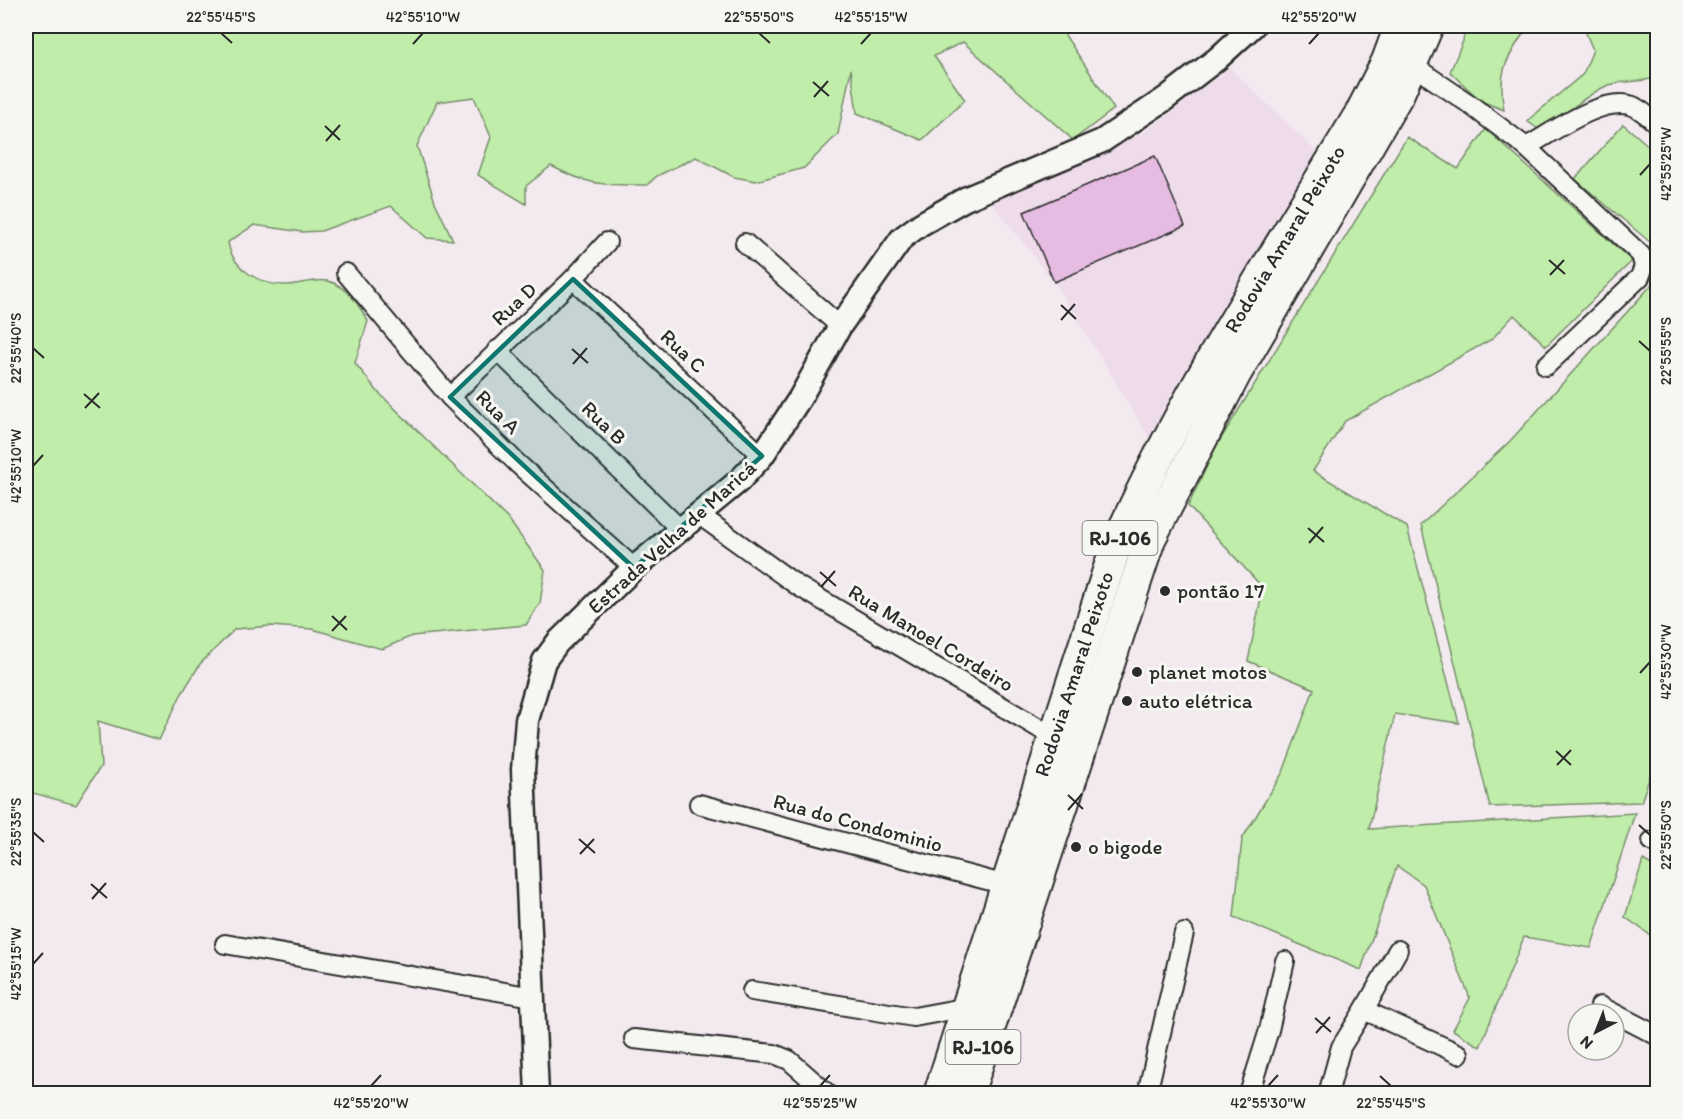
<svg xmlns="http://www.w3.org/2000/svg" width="1683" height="1119" font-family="Itim,sans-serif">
<rect width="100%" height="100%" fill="#f3eaef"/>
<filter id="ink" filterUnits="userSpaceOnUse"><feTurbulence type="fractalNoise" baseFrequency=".0167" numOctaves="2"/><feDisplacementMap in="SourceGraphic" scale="12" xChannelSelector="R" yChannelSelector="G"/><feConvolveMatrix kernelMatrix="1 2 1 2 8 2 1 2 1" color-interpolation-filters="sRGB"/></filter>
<g filter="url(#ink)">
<!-- built -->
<polygon fill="#efdceb" points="1230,68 1319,154 1149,437 1054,282 990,201 1142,134"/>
<!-- green -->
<g fill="#c0edaa" stroke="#768c6a" stroke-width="1.5">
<path d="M26,26H1059L1114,109L1073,140L963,42L934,56L965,100L922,140L857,113L851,69L838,134L804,168L756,181L734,177L696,157L657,176L647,185C603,185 590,186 551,166L526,186V204L478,175L491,137L474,97L437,102L417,146L435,202L453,240L427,238L391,206L321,231L302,232L254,225L228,242C232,269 261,286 287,285C302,284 320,277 334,283C351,291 358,305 368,321L355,363L378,392L509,520L545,570L540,603L526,625L412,636L382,649L312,629L271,626L235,629L200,664L181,695L159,740L98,721L101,766L76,805L26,791Z"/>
<path d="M1465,26H1528C1507,60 1497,68 1504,110L1481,101L1450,72L1463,41Z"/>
<path d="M1583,26H1657V77C1640,84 1618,79 1602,88C1579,100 1562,119 1538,129L1527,121L1583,74L1593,50Z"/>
<polygon points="1623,124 1657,153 1657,248 1575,179"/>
<polygon points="1486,129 1632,261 1546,346 1514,315 1492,339 1345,421 1313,471 1407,527 1459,723 1395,714 1369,829 1635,813 1591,948 1524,937 1480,1047 1453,1030 1470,998 1424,885 1397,866 1361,970 1234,917 1242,839 1283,772 1314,689 1248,661 1263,588 1188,506 1217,445 1407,137 1458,169"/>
<polygon points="1657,279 1657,756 1641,802 1490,807 1421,525 1510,441"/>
<polygon points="1643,860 1657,868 1657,940 1625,917"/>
</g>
<!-- building -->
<polygon fill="#e6bce3" stroke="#2b2b2b" stroke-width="1.5" points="1155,156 1185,226 1054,282 1024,212"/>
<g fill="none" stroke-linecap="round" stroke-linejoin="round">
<!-- minor casing -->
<g stroke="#2b2b2b" stroke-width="22">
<g id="minor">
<polyline points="1412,65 1468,103 1526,147 1641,255 1644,266 1640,277 1546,366"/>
<path d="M1526,147C1552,133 1605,93 1635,107C1643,111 1651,119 1658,124"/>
<polyline points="745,243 840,326"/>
<polyline points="346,273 450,397 518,464 634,568"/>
<polyline points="573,279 762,456"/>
<polyline points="497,350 680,529"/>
<polyline points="450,397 573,279 607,242"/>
<polyline points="698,514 798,586 1054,737"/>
<polyline points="699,804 1006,885"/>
<polyline points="1652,841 1658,844"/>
<polyline points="225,944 533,997"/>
<polyline points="752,991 914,1017 968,1007"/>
<polyline points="1600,1006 1658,1036"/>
<polyline points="1364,1010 1398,950"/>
<polyline points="634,1039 774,1054 789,1060 828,1094"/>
<polyline points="1147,1094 1184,933"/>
<polyline points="1249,1094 1269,1030 1285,961"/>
<polyline points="1328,1094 1341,1047 1364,1010 1459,1054"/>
</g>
</g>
<!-- tertiary casing -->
<g stroke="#2b2b2b" stroke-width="27">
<polyline id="tertiary" points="537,1094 523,770 527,720 544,661 558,642 634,568 740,480 762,456 800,398 840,326 902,238 921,224 965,199 1102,141 1165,99 1217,59 1253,26"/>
</g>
<!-- trunk casing -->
<g stroke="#2b2b2b" stroke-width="34">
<g id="trunk">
<path d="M939,1094L1116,546C1183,394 1276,254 1361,112L1387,61L1400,26"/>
<polyline points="968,1094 1150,539 1235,375 1399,93 1428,26"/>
</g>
</g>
<!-- minor -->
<use href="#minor" stroke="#f6f6f2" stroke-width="18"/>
<!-- tertiary -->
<use href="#tertiary" stroke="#f6f6f2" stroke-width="22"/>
<!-- trunk -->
<use href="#trunk" stroke="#f6f6f2" stroke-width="30"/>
</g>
</g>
<!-- marked area -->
<path fill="#0f766e" fill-opacity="0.2" stroke="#0f766e" stroke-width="4.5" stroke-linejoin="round" d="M573,279L762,456L634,568L450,397Z"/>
<!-- ticks -->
<path fill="none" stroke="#2b2b2b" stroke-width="2" d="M221,33L232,43M759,33L770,43M413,44L423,33M861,44L871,33M1309,44L1319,33M813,82L829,96M814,97L828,81M325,126L340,140M326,141L340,125M1640,175L1650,164M1549,260L1565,274M1550,275L1564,260M1061,305L1076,319M1061,320L1075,304M1639,341L1650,351M33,348L44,358M572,349L588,363M573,364L587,348M84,394L100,408M85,408L99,393M33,466L43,455M1308,528L1324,542M1309,543L1323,527M820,572L836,586M821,587L835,571M332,616L347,630M332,631L346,616M1640,673L1650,662M1556,751L1571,765M1557,765L1571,750M1068,795L1083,809M1068,810L1082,794M1639,825L1650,835M33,832L44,842M579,839L595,853M580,854L594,839M91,884L107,898M92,899L106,883M33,964L43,953M1315,1018L1331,1032M1316,1033L1330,1017M1380,1076L1391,1086M371,1086L381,1075M820,1086L830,1075M1268,1086L1278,1075"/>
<!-- markers -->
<g fill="#2b2b2b" stroke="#f6f6f2" stroke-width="2">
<circle cx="1165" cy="591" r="6"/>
<circle cx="1137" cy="672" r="6"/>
<circle cx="1127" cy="701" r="6"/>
<circle cx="1076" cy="847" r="6"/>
</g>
<g text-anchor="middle" stroke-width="6" stroke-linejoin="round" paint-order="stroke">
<!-- shield labels -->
<g fill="#f6f6f2" stroke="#686867" stroke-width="1.5">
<rect x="1082.5" y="521" width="75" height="34" rx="4.5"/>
<rect x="945.5" y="1030" width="75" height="34" rx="4.5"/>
</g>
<g font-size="20" font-weight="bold" fill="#2b2b2b">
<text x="1120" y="545">RJ-106</text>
<text x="983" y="1054">RJ-106</text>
</g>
<!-- street labels -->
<g font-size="21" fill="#2b2b2b" stroke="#f6f6f2">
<text transform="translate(1285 239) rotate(-59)" y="7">Rodovia Amaral Peixoto</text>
<text transform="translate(514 304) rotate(-43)" y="7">Rua D</text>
<text transform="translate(683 351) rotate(43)" y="7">Rua C</text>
<text transform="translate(498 412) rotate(45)" y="7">Rua A</text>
<text transform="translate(604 423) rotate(44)" y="7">Rua B</text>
<text transform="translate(672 537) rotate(-42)" y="7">Estrada Velha de Maricá</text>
<text transform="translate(931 638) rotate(31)" y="7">Rua Manoel Cordeiro</text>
<text transform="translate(1074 674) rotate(-72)" y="7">Rodovia Amaral Peixoto</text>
<text transform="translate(858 823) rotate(15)" y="7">Rua do Condominio</text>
</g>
<!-- poi labels -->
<g font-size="21" fill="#2b2b2b" stroke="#f6f6f2" text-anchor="start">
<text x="1177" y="598">pontão 17</text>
<text x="1149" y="679">planet motos</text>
<text x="1139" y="708">auto elétrica</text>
<text x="1088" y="854">o bigode</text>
</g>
</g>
<!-- margin -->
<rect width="1683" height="1119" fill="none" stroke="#f6f6f2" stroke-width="66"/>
<!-- north arrow -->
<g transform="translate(1596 1032) rotate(222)"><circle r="28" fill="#f6f6f2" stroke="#a5a5a2" stroke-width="1.5"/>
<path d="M0-4.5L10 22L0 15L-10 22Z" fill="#2b2b2b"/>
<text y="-9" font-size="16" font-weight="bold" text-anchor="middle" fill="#2b2b2b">N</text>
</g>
<rect x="33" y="33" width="1617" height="1053" fill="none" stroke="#2b2b2b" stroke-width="2"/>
<g font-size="15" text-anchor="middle" fill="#2b2b2b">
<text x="221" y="22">22°55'45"S</text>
<text x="423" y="22">42°55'10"W</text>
<text x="759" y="22">22°55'50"S</text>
<text x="871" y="22">42°55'15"W</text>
<text x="1319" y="22">42°55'20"W</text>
<text transform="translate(1666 164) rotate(-90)" y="5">42°55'25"W</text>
<text transform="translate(16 348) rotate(-90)" y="5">22°55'40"S</text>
<text transform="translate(1666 351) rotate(-90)" y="5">22°55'55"S</text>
<text transform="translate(16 466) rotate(-90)" y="5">42°55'10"W</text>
<text transform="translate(1666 662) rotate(-90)" y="5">42°55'30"W</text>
<text transform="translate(16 832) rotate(-90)" y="5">22°55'35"S</text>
<text transform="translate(1666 835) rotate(-90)" y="5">22°55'50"S</text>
<text transform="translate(16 964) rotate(-90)" y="5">42°55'15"W</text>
<text x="371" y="1108">42°55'20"W</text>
<text x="820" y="1108">42°55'25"W</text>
<text x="1268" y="1108">42°55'30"W</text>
<text x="1391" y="1108">22°55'45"S</text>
</g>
</svg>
